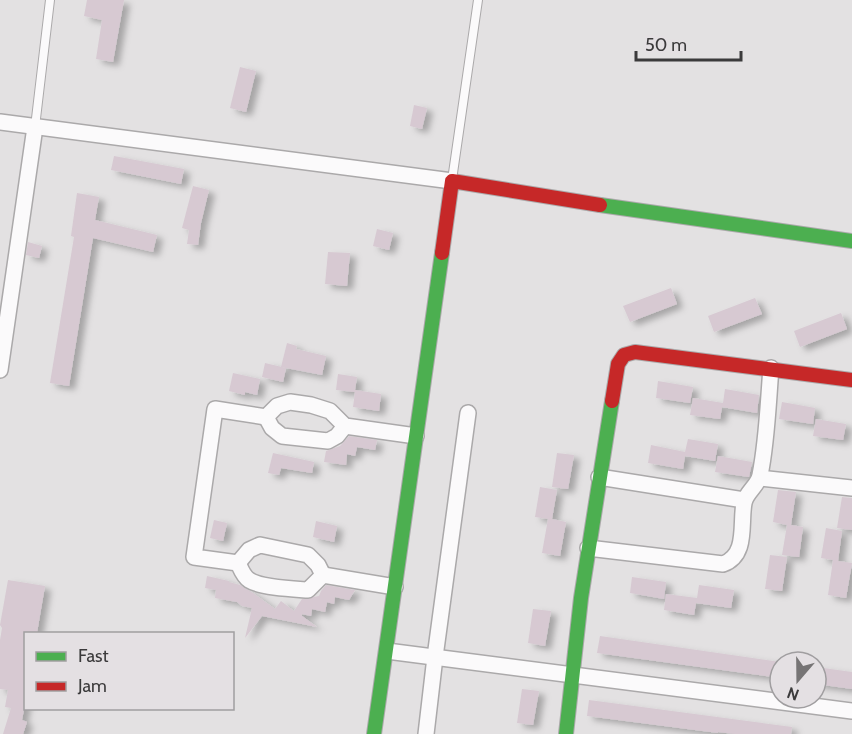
<svg xmlns="http://www.w3.org/2000/svg" width="852" height="734" font-family="Cabin,sans-serif">
<defs>
<filter id="shadow"><feDropShadow dx="6" dy="4" stdDeviation="3" flood-color="#0004"/></filter>
</defs>
<rect width="100%" height="100%" fill="#e3e1e2"/>
<!-- building -->
<g fill="#d7c9d2" filter="url(#shadow)">
<polygon points="87,0 124,0 113,62 96,59 102,20 84,16"/>
<polygon points="240,67 256,71 246,112 230,108"/>
<polygon points="414,105 427,108 422,129 410,126"/>
<polygon points="114,156 184,169 181,184 111,170"/>
<polygon points="193,186 209,190 201,223 198,245 187,244 189,230 182,228"/>
<polygon points="77,193 99,197 95,220 157,235 153,252 93,238 69,386 50,383 74,237 71,236"/>
<polygon points="377,229 393,233 389,250 373,246"/>
<polygon points="28,242 42,246 39,258 26,255"/>
<polygon points="328,252 350,253 347,286 325,284"/>
<polygon points="671,288 677,304 630,322 623,306"/>
<polygon points="755,298 762,314 714,332 708,316"/>
<polygon points="841,313 847,329 800,347 794,331"/>
<polygon points="287,343 297,346 296,349 326,356 322,375 281,367"/>
<polygon points="265,363 286,368 283,382 262,377"/>
<polygon points="233,373 260,379 257,395 245,392 245,395 229,391"/>
<polygon points="338,374 357,377 355,390 381,394 379,411 353,407 355,392 336,390"/>
<polygon points="658,381 693,387 690,403 656,398"/>
<polygon points="725,389 759,395 757,413 722,407 720,419 690,415 693,398 723,403"/>
<polygon points="782,402 815,408 813,424 779,419"/>
<polygon points="816,419 846,424 843,440 813,436"/>
<polygon points="349,436 377,440 375,450 357,447 355,456 347,454 346,465 324,462 326,451 340,446"/>
<polygon points="688,439 718,444 715,461 685,456 683,469 648,463 651,445 685,452"/>
<polygon points="273,453 314,462 312,473 281,468 279,475 268,473"/>
<polygon points="557,453 574,455 568,489 552,487"/>
<polygon points="718,456 752,462 749,477 715,472"/>
<polygon points="540,487 557,490 552,519 566,522 560,556 542,553 548,519 535,517"/>
<polygon points="778,490 796,492 791,525 803,527 799,557 782,555 787,525 773,522"/>
<polygon points="842,497 852,498 852,530 837,528"/>
<polygon points="214,520 227,523 223,541 210,538"/>
<polygon points="316,521 337,526 334,542 313,537"/>
<polygon points="826,528 842,531 838,561 852,563 846,598 828,595 833,560 821,558"/>
<polygon points="770,555 787,557 782,591 765,589"/>
<polygon points="207,576 229,581 229,582 240,585 253,593 275,609 281,601 294,611 302,599 319,596 321,591 326,585 355,590 349,600 335,597 334,604 327,602 325,612 312,609 311,616 302,614 302,616 317,627 262,616 245,638 252,608 242,606 237,602 215,598 216,590 205,588"/>
<polygon points="632,577 666,582 664,599 630,593"/>
<polygon points="8,580 45,586 37,633 26,633 26,699 22,720 27,722 23,734 3,734 11,708 5,707 8,690 0,689 0,640 2,628 0,625"/>
<polygon points="699,585 734,590 731,608 696,603 694,615 664,610 666,594 697,598"/>
<polygon points="533,609 551,611 545,646 528,643"/>
<polygon points="600,636 780,662 780,678 597,653"/>
<polygon points="816,667 852,672 852,689 816,684"/>
<polygon points="522,689 539,691 533,725 517,723"/>
<polygon points="589,700 792,727 791,734 735,734 718,732 718,733 587,716"/>
</g>
<g fill="none" stroke-linecap="round" stroke-linejoin="round">
<!-- lane casing -->
<g stroke="#aba9aa" stroke-width="10">
<g id="lane">
<polyline points="35,127 50,0"/>
<polyline points="452,180 478,0"/>
</g>
</g>
<!-- street casing -->
<g stroke="#aba9aa" stroke-width="18">
<g id="street">
<polyline points="0,122 452,181"/>
<polyline points="0,370 35,127"/>
<polyline points="266,417 272,428 282,436 328,441 337,436 345,426"/>
<polyline points="599,477 744,500"/>
<polyline points="760,478 852,488"/>
<path d="M588,548L723,564C748,555 740,524 744,503C746,492 758,486 760,475C767,441 768,404 771,368"/>
<polyline points="238,563 249,550 260,545 308,555 318,565 323,575"/>
<path d="M395,587L323,575L308,590C293,589 262,588 249,580C243,576 241,569 238,563L194,557L215,409L266,417L277,406L290,402L311,405L330,411L345,426L416,436"/>
<polyline points="387,651 852,711"/>
<polyline points="426,734 435,657 468,413"/>
</g>
</g>
<!-- fast casing -->
<g stroke="#aba9aa" stroke-width="16">
<g id="fast">
<polyline points="600,205 852,241"/>
<polyline points="374,734 442,253"/>
<polyline points="566,734 581,598 612,401"/>
</g>
</g>
<!-- jam casing -->
<g stroke="#aba9aa" stroke-width="16">
<g id="jam">
<polyline points="442,253 452,181 600,205"/>
<polyline points="612,401 618,364 624,355 635,352 852,380"/>
</g>
</g>
<!-- lane -->
<use href="#lane" stroke="#fbfafb" stroke-width="8"/>
<!-- street -->
<use href="#street" stroke="#fbfafb" stroke-width="15"/>
<!-- fast -->
<use href="#fast" stroke="#4caf50" stroke-width="14"/>
<!-- jam -->
<use href="#jam" stroke="#c62828" stroke-width="14"/>
</g>
<!-- legend -->
<rect x="24" y="632" width="210" height="78" fill="#e4e0e3" stroke="#a09ea0" stroke-width="1.5"/>
<rect x="36" y="652" width="30" height="9" fill="#4caf50" stroke="#a09ea0" stroke-width="1.5"/>
<text x="78" y="662" font-size="18" fill="#3b3a3b">Fast</text>
<rect x="36" y="682" width="30" height="9" fill="#c62828" stroke="#a09ea0" stroke-width="1.5"/>
<text x="78" y="692" font-size="18" fill="#3b3a3b">Jam</text>
<!-- north arrow -->
<g transform="translate(798 680) rotate(200)"><circle r="28" fill="#e4e0e3" stroke="#a09ea0" stroke-width="1.5"/>
<path d="M0-4.5L10 22L0 15L-10 22Z" fill="#767475"/>
<text y="-9" font-size="16" font-weight="bold" text-anchor="middle" fill="#3b3a3b">N</text>
</g>
<!-- scale -->
<path d="M636 51v9h105v-9" fill="none" stroke="#3b3a3b" stroke-width="3"/>
<text x="645" y="51" font-size="18" fill="#3b3a3b" stroke="#e4e0e3" stroke-width="4.5" paint-order="stroke">50 m</text>
</svg>
